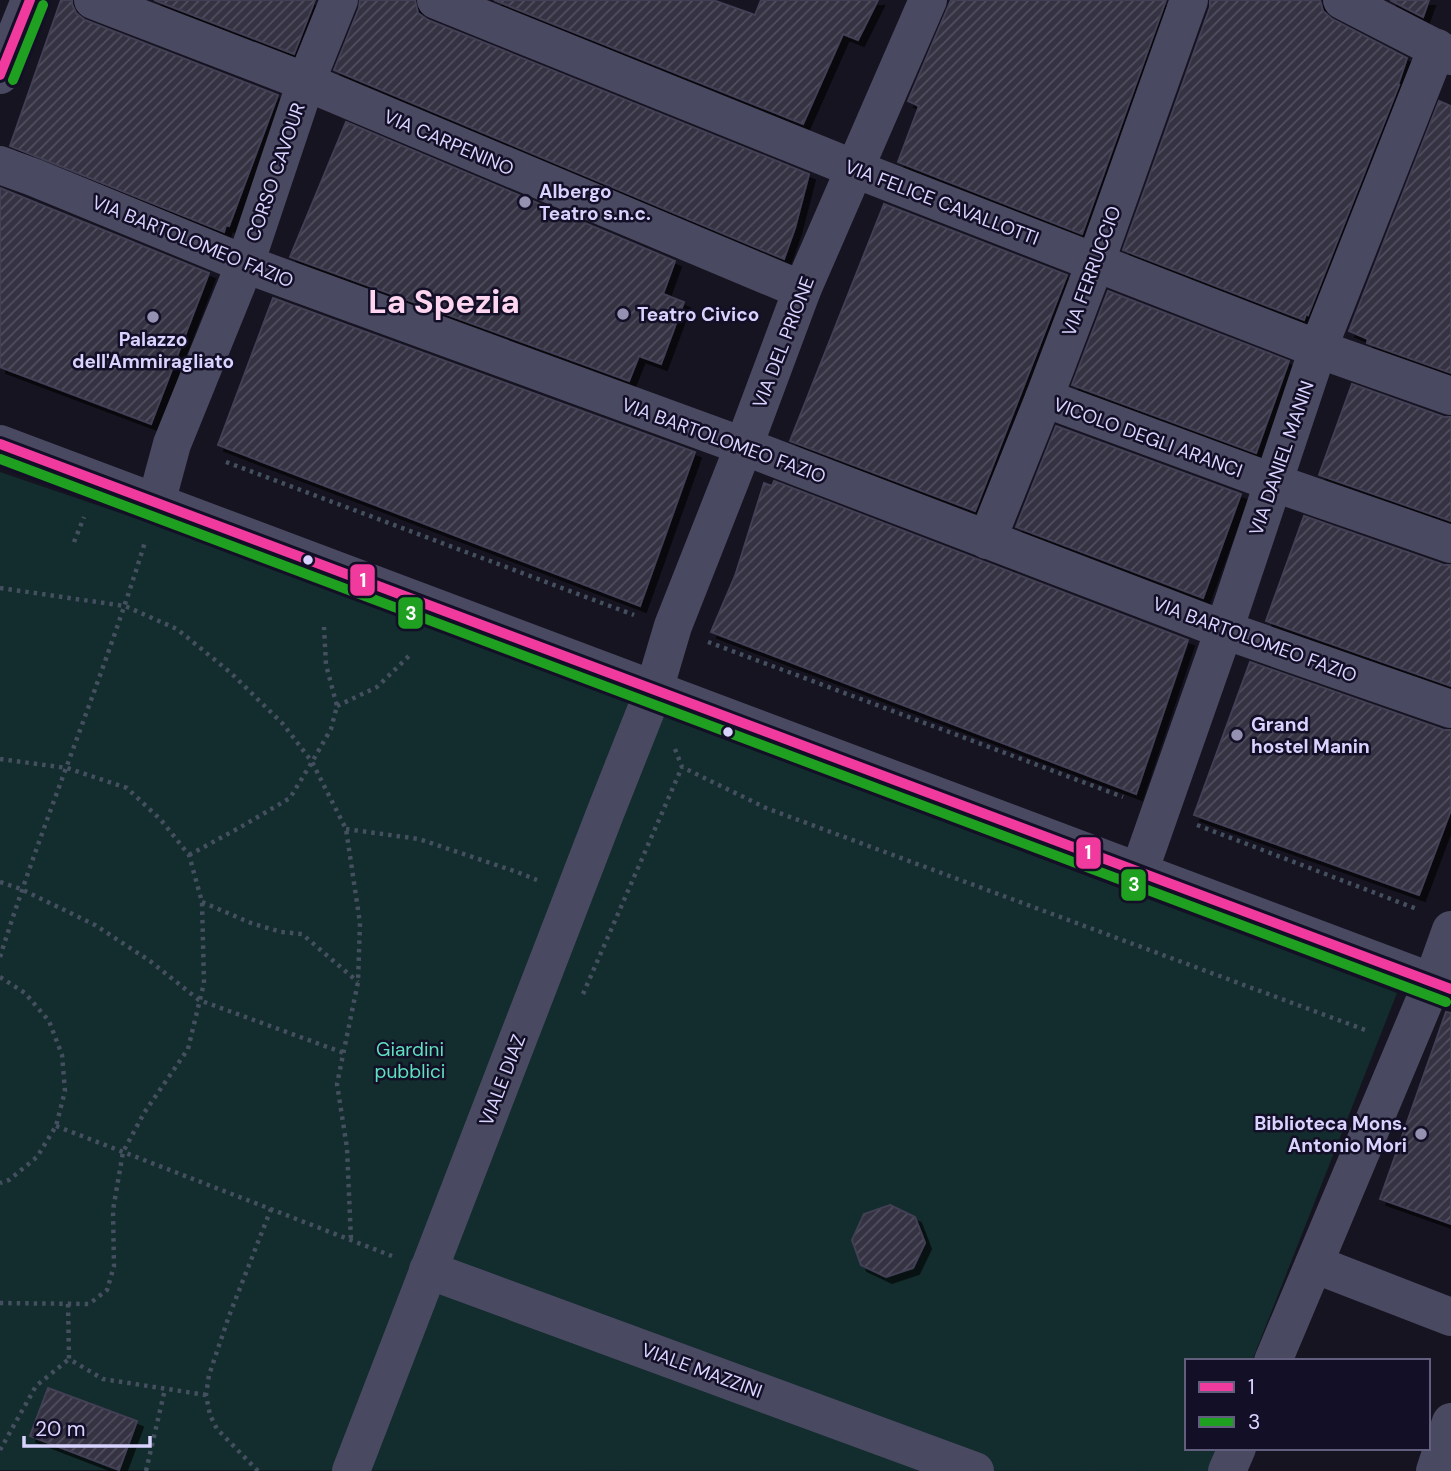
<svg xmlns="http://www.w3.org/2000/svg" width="1451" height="1471" font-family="'DM Sans',sans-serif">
<defs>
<pattern id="building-hatch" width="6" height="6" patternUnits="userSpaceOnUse" patternTransform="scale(1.75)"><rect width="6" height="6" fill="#343243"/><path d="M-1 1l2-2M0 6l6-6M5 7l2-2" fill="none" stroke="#514f5f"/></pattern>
<filter id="shadow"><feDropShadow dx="6" dy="6" stdDeviation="0" flood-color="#0009"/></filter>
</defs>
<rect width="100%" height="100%" fill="#161421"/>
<!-- green -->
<polygon fill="#132c2d" points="0,472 176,532 1397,993 1252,1361 1187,1361 1187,1448 1217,1448 1208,1471 0,1470"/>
<!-- building -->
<g fill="url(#building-hatch)" stroke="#433f54" stroke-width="2" filter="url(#shadow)">
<polygon points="61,0 72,0 72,4 76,13 85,20 278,95 229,226 226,225 224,232 10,146"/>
<polygon points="154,0 315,0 294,54"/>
<polygon points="360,0 415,0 418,13 428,20 809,174 795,228 784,259 334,70 359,8"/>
<polygon points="494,0 713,0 755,15 761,0 878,0 858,40 843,34 803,124"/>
<polygon points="951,0 1166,0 1082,234 898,162 919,106 908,101"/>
<polygon points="1210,0 1320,0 1323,11 1332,19 1407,58 1398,85 1399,85 1308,315 1306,314 1304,320 1123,250 1210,7"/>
<polygon points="1390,0 1429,0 1423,17"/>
<polygon points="1439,101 1451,106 1451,373 1367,343 1368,339 1349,331"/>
<polygon points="346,122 675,261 663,294 684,302 661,364 639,356 629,381 290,257"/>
<polygon points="0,188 209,273 151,424 0,367"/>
<polygon points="884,204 1067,275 975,511 790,441"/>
<polygon points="1108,291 1289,361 1256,453 1072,385"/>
<polygon points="273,298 695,452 640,606 218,445"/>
<polygon points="1352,384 1444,417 1451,417 1451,521 1319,475"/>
<polygon points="1056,426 1241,494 1203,598 1016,527"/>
<polygon points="774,481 1188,640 1136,794 711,632 735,576 764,483 772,486"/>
<polygon points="1304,516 1444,565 1451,565 1451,686 1266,621"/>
<polygon points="1250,662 1444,730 1451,730 1451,810 1419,895 1194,815"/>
<polygon points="1446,1012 1451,1013 1451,1224 1380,1199"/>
<polygon points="890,1205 915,1217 925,1243 913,1268 886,1277 861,1265 852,1240 864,1214"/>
<polygon points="48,1388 137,1421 119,1470 30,1436"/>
</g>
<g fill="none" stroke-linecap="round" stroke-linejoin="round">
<!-- path -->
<g stroke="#44505f" stroke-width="4.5" stroke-dasharray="3.5 5" stroke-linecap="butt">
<polyline points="226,462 634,615"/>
<polyline points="74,542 84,517"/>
<polyline points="0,588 125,606 177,629 231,673 283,724 312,762 346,829 360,923 358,982 337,1084 347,1148 351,1240"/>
<polyline points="708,642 1123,797"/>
<polyline points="337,706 377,687 410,655"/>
<polyline points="675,749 682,767 766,808 1368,1031"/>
<polyline points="0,759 67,768 127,788 161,820 189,855 202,902 204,983 188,1049 144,1113 123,1152 113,1210 114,1266 107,1290 89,1304 0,1303"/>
<polyline points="1197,825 1417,909"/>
<polyline points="346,829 419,839 517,872 537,880"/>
<polyline points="189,855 239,828 290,798 312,762 331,729 337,706 326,665 324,627"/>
<polyline points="0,882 21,889 95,925 150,961 199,1000 344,1053"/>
<polyline points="202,902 251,923 281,932 302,934 358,982"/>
<path d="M0,957C44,817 102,682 145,542"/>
<polyline points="0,977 25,993 49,1021 62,1055 65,1091 56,1126 37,1157 9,1180 0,1183"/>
<polyline points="583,994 682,767"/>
<polyline points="56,1126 392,1256"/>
<polyline points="68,1304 69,1359 103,1379 206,1395"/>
<polyline points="0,1450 36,1386 69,1359"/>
<polyline points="146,1471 165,1389"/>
<polyline points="258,1471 217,1429 210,1415 206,1395 209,1375 229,1316 271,1209"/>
</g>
<!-- minor -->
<g stroke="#4a4962" stroke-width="38">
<polyline points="93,0 306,82 802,290"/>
<polyline points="436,0 855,169 1318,349 1451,396"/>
<polyline points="1342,0 1451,56"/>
<polyline points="0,75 30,0"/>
<polyline points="0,165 33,177 245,264 743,446 1224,630 1451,709"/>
<polyline points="1044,398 1272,482 1451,544"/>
<polyline points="0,444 1451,989"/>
<polyline points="156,503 172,444 245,264 306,82 339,0"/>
<polyline points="987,540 1044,398 1096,261 1189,0"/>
<polyline points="1139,872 1224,630 1318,349 1437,48"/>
<polyline points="1314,1264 1451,1317"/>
<polyline points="428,1270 975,1471"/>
<polyline points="1273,1361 1432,983 1451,930"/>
<polyline points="351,1471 606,811 654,690 673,626 740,456 802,290 928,0"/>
<polyline points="1227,1471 1237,1448"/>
<polyline points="1435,1471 1451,1422"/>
</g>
<!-- bus-1 casing -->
<g stroke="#130f26" stroke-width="16">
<g id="bus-1">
<polyline points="0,75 30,0"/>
<polyline points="0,444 1451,989"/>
</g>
</g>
<!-- bus-2 casing -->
<g stroke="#130f26" stroke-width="16">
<g id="bus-2">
<polyline points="13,80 43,5"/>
<polyline points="0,459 1446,1002"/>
</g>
</g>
<!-- bus-1 -->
<use href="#bus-1" stroke="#f13a9d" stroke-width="10"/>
<!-- bus-2 -->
<use href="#bus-2" stroke="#20a020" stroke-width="10"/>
</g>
<!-- markers -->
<g fill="#9591b1" stroke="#130f26" stroke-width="2.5">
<circle cx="525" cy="202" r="7"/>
<circle cx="623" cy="314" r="7"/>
<circle cx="153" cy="317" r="7"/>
<circle cx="1237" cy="735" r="7"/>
<circle cx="1421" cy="1134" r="7"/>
</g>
<g fill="#d9d4ff" stroke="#130f26" stroke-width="2.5">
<circle cx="308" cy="560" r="6"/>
<circle cx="728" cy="732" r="6"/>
</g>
<g text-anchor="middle" stroke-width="5" stroke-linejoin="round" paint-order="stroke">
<!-- street labels -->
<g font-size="19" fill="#d9d4ff" stroke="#130f26">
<text transform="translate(449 142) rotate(23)" y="7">VIA CARPENINO</text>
<text transform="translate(275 172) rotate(-71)" y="7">CORSO CAVOUR</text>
<text transform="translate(942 202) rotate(21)" y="7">VIA FELICE CAVALLOTTI</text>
<text transform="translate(193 241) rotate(22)" y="7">VIA BARTOLOMEO FAZIO</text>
<text transform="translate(1091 271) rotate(-70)" y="7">VIA FERRUCCIO</text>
<text transform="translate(783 342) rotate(-69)" y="7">VIA DEL PRIONE</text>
<text transform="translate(1148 437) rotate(20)" y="7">VICOLO DEGLI ARANCI</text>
<text transform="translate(724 440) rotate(20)" y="7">VIA BARTOLOMEO FAZIO</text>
<text transform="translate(1281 458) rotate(-71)" y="7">VIA DANIEL MANIN</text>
<text transform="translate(1255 639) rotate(20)" y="7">VIA BARTOLOMEO FAZIO</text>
<text transform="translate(502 1080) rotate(-69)" y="7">VIALE DIAZ</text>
<text transform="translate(702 1370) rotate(20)" y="7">VIALE MAZZINI</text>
</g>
<!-- poi labels -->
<g font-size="19" font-weight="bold" fill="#d9d4ff" stroke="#130f26" text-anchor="start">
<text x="539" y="198">Albergo<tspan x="539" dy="22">Teatro s.n.c.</tspan></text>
<text x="637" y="321">Teatro Civico</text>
<text x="153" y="346" text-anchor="middle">Palazzo<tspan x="153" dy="22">dell'Ammiragliato</tspan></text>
<text x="1251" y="731">Grand<tspan x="1251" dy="22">hostel Manin</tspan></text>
<text x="1407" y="1130" text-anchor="end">Biblioteca Mons.<tspan x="1407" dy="22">Antonio Mori</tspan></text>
</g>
<!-- park labels -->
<g font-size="19" fill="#5fe0c0" stroke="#130f26">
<text x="410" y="1056">Giardini<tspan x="410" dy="22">pubblici</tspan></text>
</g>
<!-- town labels -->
<g font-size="33" font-weight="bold" fill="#ffd6f0" stroke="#130f26">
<text x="444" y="313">La Spezia</text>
</g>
</g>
<g stroke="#130f26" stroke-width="2.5">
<rect x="349" y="563" width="27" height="34" rx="7" fill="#f13a9d"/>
<rect x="397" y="596" width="27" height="34" rx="7" fill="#20a020"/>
<rect x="1075" y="836" width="27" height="34" rx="7" fill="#f13a9d"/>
<rect x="1120" y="868" width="27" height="34" rx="7" fill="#20a020"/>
</g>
<g font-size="19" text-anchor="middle" font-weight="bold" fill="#fff">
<text x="363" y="587">1</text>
<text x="411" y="620">3</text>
<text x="1088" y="859">1</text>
<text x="1134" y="891">3</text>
</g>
<!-- legend -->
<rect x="1185" y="1359" width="245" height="91" fill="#130f26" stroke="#625e7d" stroke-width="2"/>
<rect x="1199" y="1382" width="35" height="10" fill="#f13a9d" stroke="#625e7d" stroke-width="2"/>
<text x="1248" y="1394" font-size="21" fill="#d9d4ff">1</text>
<rect x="1199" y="1417" width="35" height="10" fill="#20a020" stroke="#625e7d" stroke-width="2"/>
<text x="1248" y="1429" font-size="21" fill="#d9d4ff">3</text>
<!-- scale -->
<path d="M24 1436v10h126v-10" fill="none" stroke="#d9d4ff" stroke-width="3.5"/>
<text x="35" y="1436" font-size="21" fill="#d9d4ff" stroke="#130f26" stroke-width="5" paint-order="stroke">20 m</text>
</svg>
